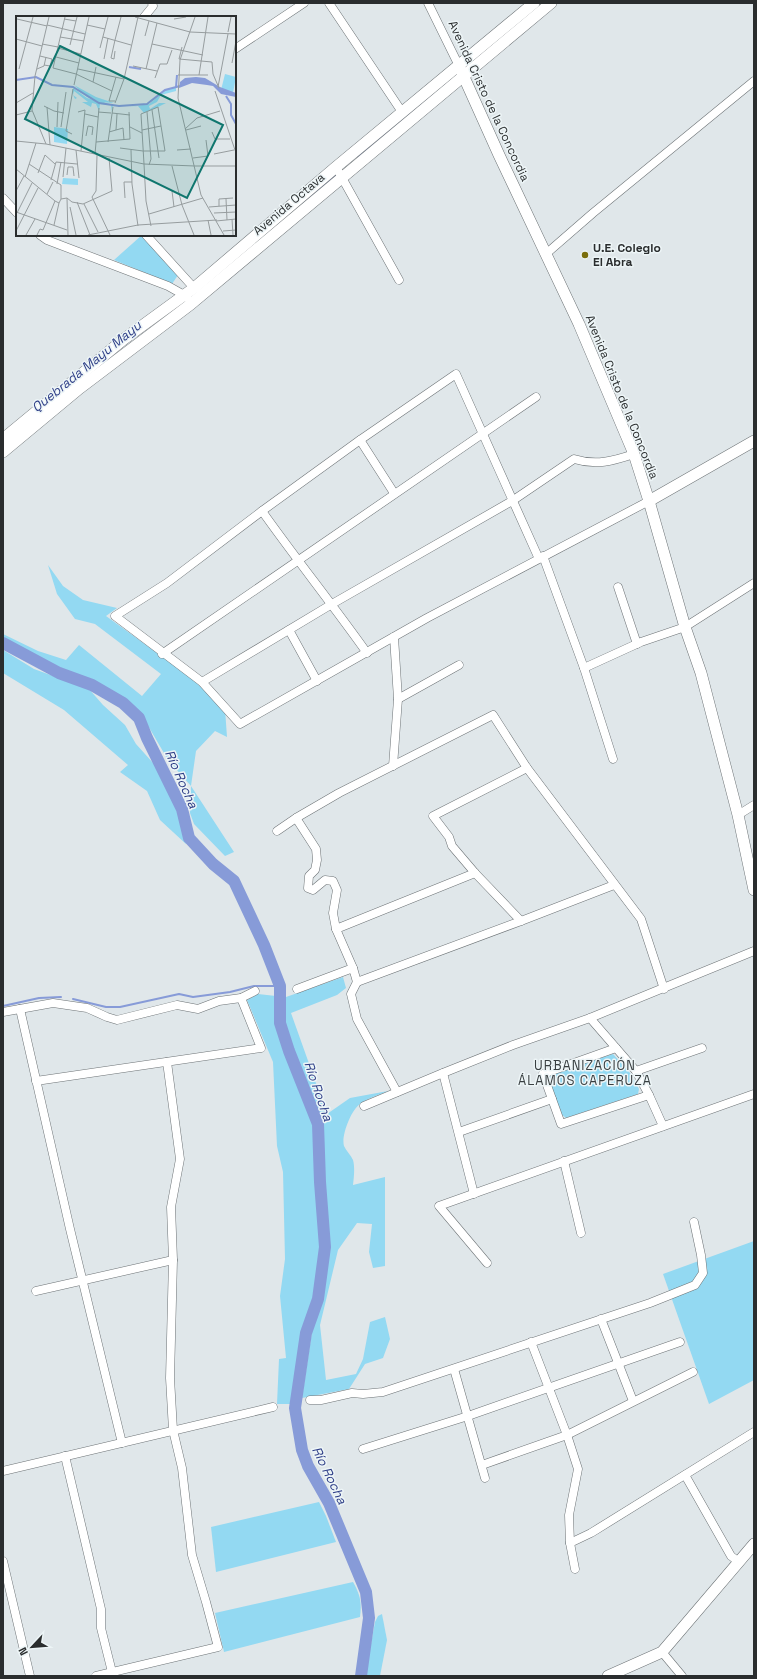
<svg xmlns="http://www.w3.org/2000/svg" width="757" height="1679" font-family="'Space Grotesk',sans-serif">
<rect width="100%" height="100%" fill="#e0e7ea"/>
<!-- green -->
<g fill="#93d9f2">
<polygon points="142,235 178,275 172,284 114,260"/>
<polygon points="48,565 63,586 83,600 117,608 106,616 189,676 225,709 227,737 215,731 196,751 191,786 234,852 225,856 194,824 190,813 191,786 168,760 143,717 127,700 95,681 61,668 3,638 3,634 38,651 66,660 79,645 142,696 161,674 95,624 75,619 57,594"/>
<polygon points="3,650 34,669 89,689 103,705 125,725 136,744 154,764 177,808 186,844 160,820 147,791 120,772 128,765 64,710 3,673"/>
<path d="M343,977L346,988L337,995L291,1013L327,1114L350,1098L388,1091C379,1095 368,1098 360,1104C351,1110 341,1136 344,1146C346,1151 351,1155 353,1160C355,1167 354,1177 353,1185L385,1177V1266L373,1268L369,1252L372,1224L357,1223L338,1250L320,1325L326,1380L356,1374L363,1359L370,1322L385,1317L390,1339L383,1358L365,1364L349,1389L302,1398L313,1325L322,1303L329,1249L322,1122L289,1037L285,1022L286,997Z"/>
<polygon points="258,994 276,996 278,1026 315,1126 321,1245 315,1297 304,1328 292,1404 277,1404 279,1359 286,1358 280,1296 285,1259 283,1172 277,1146 273,1062 247,1000"/>
<polygon points="613,1054 630,1073 639,1089 638,1094 566,1118 561,1114 548,1079 552,1074"/>
<polygon points="754,1241 754,1380 709,1404 663,1274"/>
<polygon points="319,1502 326,1516 336,1542 216,1572 211,1527"/>
<path d="M353,1582C360,1594 362,1603 360,1617L224,1652L215,1613Z"/>
<polygon points="382,1614 387,1640 380,1676 365,1676 375,1622 378,1616"/>
</g>
<g fill="none" stroke-linecap="round" stroke-linejoin="round">
<!-- stream -->
<g stroke="#879bd8" stroke-width="2">
<polyline points="358,157 446,83"/>
<polyline points="300,205 337,174"/>
<polyline points="73,999 106,1007 120,1007 179,994 193,997 230,992 254,986 280,986"/>
<polyline points="3,1006 39,998 61,997"/>
</g>
<!-- river -->
<polyline stroke="#879bd8" stroke-width="12" points="3,643 59,673 92,685 123,703 139,718 147,738 182,809 189,838 213,864 234,881 264,945 280,986 280,1023 289,1051 318,1124 320,1182 325,1247 318,1299 306,1333 295,1408 302,1450 308,1466 329,1503 366,1592 369,1618 361,1676"/>
<!-- street casing -->
<g stroke="#6d7376" stroke-width="9">
<g id="street">
<polyline points="329,3 402,112"/>
<polyline points="428,3 459,66"/>
<polyline points="144,17 153,6 152,3"/>
<polyline points="235,49 304,3"/>
<polyline points="336,167 399,280"/>
<polyline points="3,198 17,213"/>
<polyline points="40,235 47,240 168,286 184,295 187,298"/>
<polyline points="146,235 194,288"/>
<polyline points="547,253 593,213 754,81"/>
<polyline points="360,440 394,493"/>
<path d="M262,511C296,559 333,605 367,653"/>
<polyline points="543,556 584,668 613,759"/>
<polyline points="539,559 456,374 360,440 262,511 167,583 115,616 202,682 240,724 427,618 649,501"/>
<polyline points="618,587 637,644"/>
<polyline points="289,630 317,681"/>
<polyline points="162,654 536,397"/>
<polyline points="584,668 641,642 685,627 754,583"/>
<path d="M202,682L332,604L512,501L574,459C596,466 613,461 634,454"/>
<polyline points="398,699 459,665"/>
<polyline points="393,766 398,699 394,637"/>
<polyline points="738,815 754,805"/>
<polyline points="296,818 316,849 317,860 315,870 309,876 308,888 313,890 325,880 333,881 337,890 333,913 336,929 353,968"/>
<polyline points="277,831 296,818 339,793 493,715 527,768 641,919 664,989"/>
<polyline points="521,921 475,873 452,846 449,837 433,816 527,768"/>
<polyline points="336,929 475,873"/>
<polyline points="357,982 351,994 357,1019 397,1092"/>
<polyline points="297,989 353,968 357,982 521,921 614,885"/>
<polyline points="20,1009 70,1229 122,1443"/>
<polyline points="3,1012 53,1003 87,1008 107,1017 117,1020 177,1005 198,1009 219,1001 241,998 255,991"/>
<polyline points="590,1018 636,1071 649,1095 663,1126"/>
<polyline points="616,1048 543,1074 561,1124 649,1095"/>
<polyline points="636,1071 702,1048"/>
<polyline points="443,1073 474,1194"/>
<polyline points="36,1081 261,1048 241,998"/>
<polyline points="364,1106 443,1073 513,1045 590,1018 754,951"/>
<polyline points="459,1132 552,1099"/>
<polyline points="564,1161 581,1233"/>
<polyline points="487,1263 439,1206 754,1094"/>
<polyline points="36,1291 173,1260"/>
<polyline points="601,1319 633,1401"/>
<polyline points="531,1342 567,1435 578,1469 569,1515 570,1543 575,1569"/>
<polyline points="454,1369 485,1478"/>
<polyline points="310,1400 321,1400 352,1393 363,1394 383,1392 650,1303 695,1285 703,1273 701,1255 694,1222"/>
<polyline points="363,1449 468,1416 680,1342"/>
<polyline points="65,1456 101,1609 101,1628 112,1672"/>
<polyline points="482,1465 567,1435 693,1372"/>
<polyline points="3,1471 273,1407"/>
<polyline points="685,1475 731,1556 739,1562"/>
<polyline points="570,1543 591,1533 754,1432"/>
<polyline points="3,1561 30,1676"/>
<polyline points="662,1652 682,1676"/>
<polyline points="96,1676 218,1647 206,1602 192,1555 182,1468 173,1430 170,1378 173,1260 171,1207 180,1159 167,1062"/>
</g>
</g>
<!-- secondary casing -->
<g stroke="#6d7376" stroke-width="12">
<g id="secondary">
<polyline points="459,66 499,155 579,324 634,454 649,501 685,627 701,673 738,815 754,890"/>
<polyline points="3,439 124,339 194,288 336,167 534,3"/>
<polyline points="3,452 80,388 191,304 551,3"/>
<polyline points="649,501 754,441"/>
<polyline points="608,1676 662,1652 754,1544"/>
</g>
</g>
<!-- street -->
<use href="#street" stroke="#fff" stroke-width="8"/>
<!-- secondary -->
<use href="#secondary" stroke="#fff" stroke-width="11"/>
</g>
<!-- markers -->
<circle fill="#7b6f0d" stroke="#edf5f7" stroke-width="1.5" cx="585" cy="255" r="4"/>
<g text-anchor="middle" stroke-width="3" stroke-linejoin="round" paint-order="stroke">
<!-- street labels -->
<g font-size="12" fill="#2a2d2e" stroke="#edf5f7">
<text transform="translate(489 101) rotate(65)" y="4">Avenida Cristo de la Concordia</text>
<text transform="translate(289 204) rotate(-40)" y="4">Avenida Octava</text>
<text transform="translate(622 397) rotate(68)" y="4">Avenida Cristo de la Concordia</text>
</g>
<!-- poi labels -->
<g font-size="12" font-weight="bold" fill="#2a2d2e" stroke="#edf5f7" text-anchor="start">
<text x="593" y="252">U.E. Colegio<tspan x="593" dy="14">El Abra</tspan></text>
</g>
<!-- water labels -->
<g font-size="13" font-style="italic" fill="#2d3d86" stroke="#edf5f7">
<text transform="translate(86 366) rotate(-39)" y="5">Quebrada Mayu Mayu</text>
<text transform="translate(182 779) rotate(66)" y="5">Río Rocha</text>
<text transform="translate(319 1091) rotate(71)" y="5">Río Rocha</text>
<text transform="translate(330 1475) rotate(64)" y="5">Río Rocha</text>
</g>
<!-- neighbourhood labels -->
<g font-size="13" letter-spacing="1" fill="#393f41" stroke="#edf5f7">
<text x="585" y="1070">URBANIZACIÓN<tspan x="585" dy="15">ÁLAMOS CAPERUZA</tspan></text>
</g>
</g>
<!-- overview -->
<g transform="translate(16 16)">
<rect width="220" height="220" fill="#e0e7ea"/>
<path d="M209,58L220,61L217,77L205,74ZM58,69L80,81L98,87L83,86L71,81ZM160,71V75L145,79L141,86L133,90L134,93L143,87H150L142,91L128,97L122,90L113,91L133,88L150,74ZM57,72L71,82L97,89L96,96L95,89L84,88L83,95L80,88L76,87L75,91L66,86H72L58,75L57,79L61,82L59,83L56,77ZM38,111L52,113L51,128L38,126ZM47,162L62,163V169L46,168Z" fill="#93d9f2"/>
<path d="M180,61L189,62L204,71L220,77V81L205,78L197,70L191,69L176,67L163,72L164,66L169,62Z" fill="#879bd8"/>
<path fill="none" stroke="#879bd8" stroke-width="2" d="M113,51L125,53M0,64L20,61L36,69L57,71L83,87L103,90L131,88L149,74L164,70M160,71L161,59M210,80L215,88V99L220,108"/>
<path fill="none" stroke="#979d9f" stroke-width="1" d="M33,1L19,60L16,94L30,128L128,148L179,150M49,1L37,52L60,58L96,75M119,1L174,16L220,18M179,1L164,44L162,82L185,179L208,219M1,3L31,10M48,3L60,5M158,3L170,1M31,9L69,18M71,9L89,13M212,16L215,1M129,20L133,5M44,21L68,25M87,21L115,29M0,23L26,30M99,24L95,42L98,43L99,35M99,24L105,1M26,28L42,31M136,28L187,39M54,29L61,1M166,31L163,43L196,46L197,58L203,72M42,32L65,38M84,32L92,1M24,40L36,43L34,50L28,49M40,41L63,47M88,43L92,22M216,47L220,25M117,50L141,55M3,53L17,1M21,53L28,50L30,41M62,53L108,63M130,53L141,7M162,59H192M183,59L192,1M139,62L144,48H151L156,34M77,66L80,51M58,69L73,1M202,71L212,18M199,75L220,137M99,85H93L100,61M0,87L17,77M99,87L108,63L122,1M28,90L38,95L48,97M31,91L34,129M136,94L143,142M62,96L69,94L65,135M82,96L95,97M131,96L135,143L133,149M96,97L114,99M69,98L82,101M0,99L16,95M41,111L42,86M45,111L50,76M114,111L126,117M169,113L181,102L204,95M100,114L101,98M126,114L145,110M170,114L185,110M93,116L107,112L108,124M196,116L199,123H214M56,118L50,115L57,73M70,120L72,110L77,111L76,119M0,125L30,128M80,126L114,123L113,96M92,126L97,91M104,132L127,135M60,134L63,162M115,134L116,168L122,210M161,134L175,133M127,135H149L142,91L125,98L128,148L130,185L135,210M79,138L83,92M198,138L218,134M81,139L80,175L76,181L94,219M177,142L192,140L190,124M13,148L45,169V183M156,150L166,189M179,150H220M0,153L39,185L43,187L45,183L51,182M22,157L29,139L39,148M51,159L52,151H57L58,160M9,161L20,127M47,161L50,132M35,164L40,146L61,148M41,168L45,146M0,175L8,160M156,175L158,191M31,178L37,166M51,182L56,186L67,188L96,175L93,142M51,182L52,219M109,182L108,166H116M210,183L211,204M61,186L74,219M68,188L82,216M166,189L178,219M203,190V183L217,182M54,191L60,219M193,191L220,189M0,196L51,214M1,197L16,167M198,197L220,196M133,198L187,182M216,203L217,219M192,204L195,219M200,205L220,203M38,209L43,187M0,215L22,172M207,215L220,214M10,219L19,203M21,219L24,213L27,214L39,185M72,219L122,209L201,204"/>
<path fill="#0f766e" fill-opacity="0.15" stroke="#0f766e" stroke-width="2" d="M44,30L207,109L171,182L9,103Z"/>
<rect width="220" height="220" fill="none" stroke="#2a2d2e" stroke-width="2"/>
</g>
<!-- border -->
<rect width="757" height="1679" fill="none" stroke="#2a2d2e" stroke-width="8"/>
<!-- north arrow -->
<g transform="translate(32 1647) rotate(244)" stroke="#edf5f7" stroke-width="3" paint-order="stroke">
<path d="M0-3L7 15L0 10L-7 15Z" fill="#2a2d2e"/>
<text y="-6" font-size="11" font-weight="bold" text-anchor="middle" fill="#2a2d2e">N</text>
</g>
</svg>
